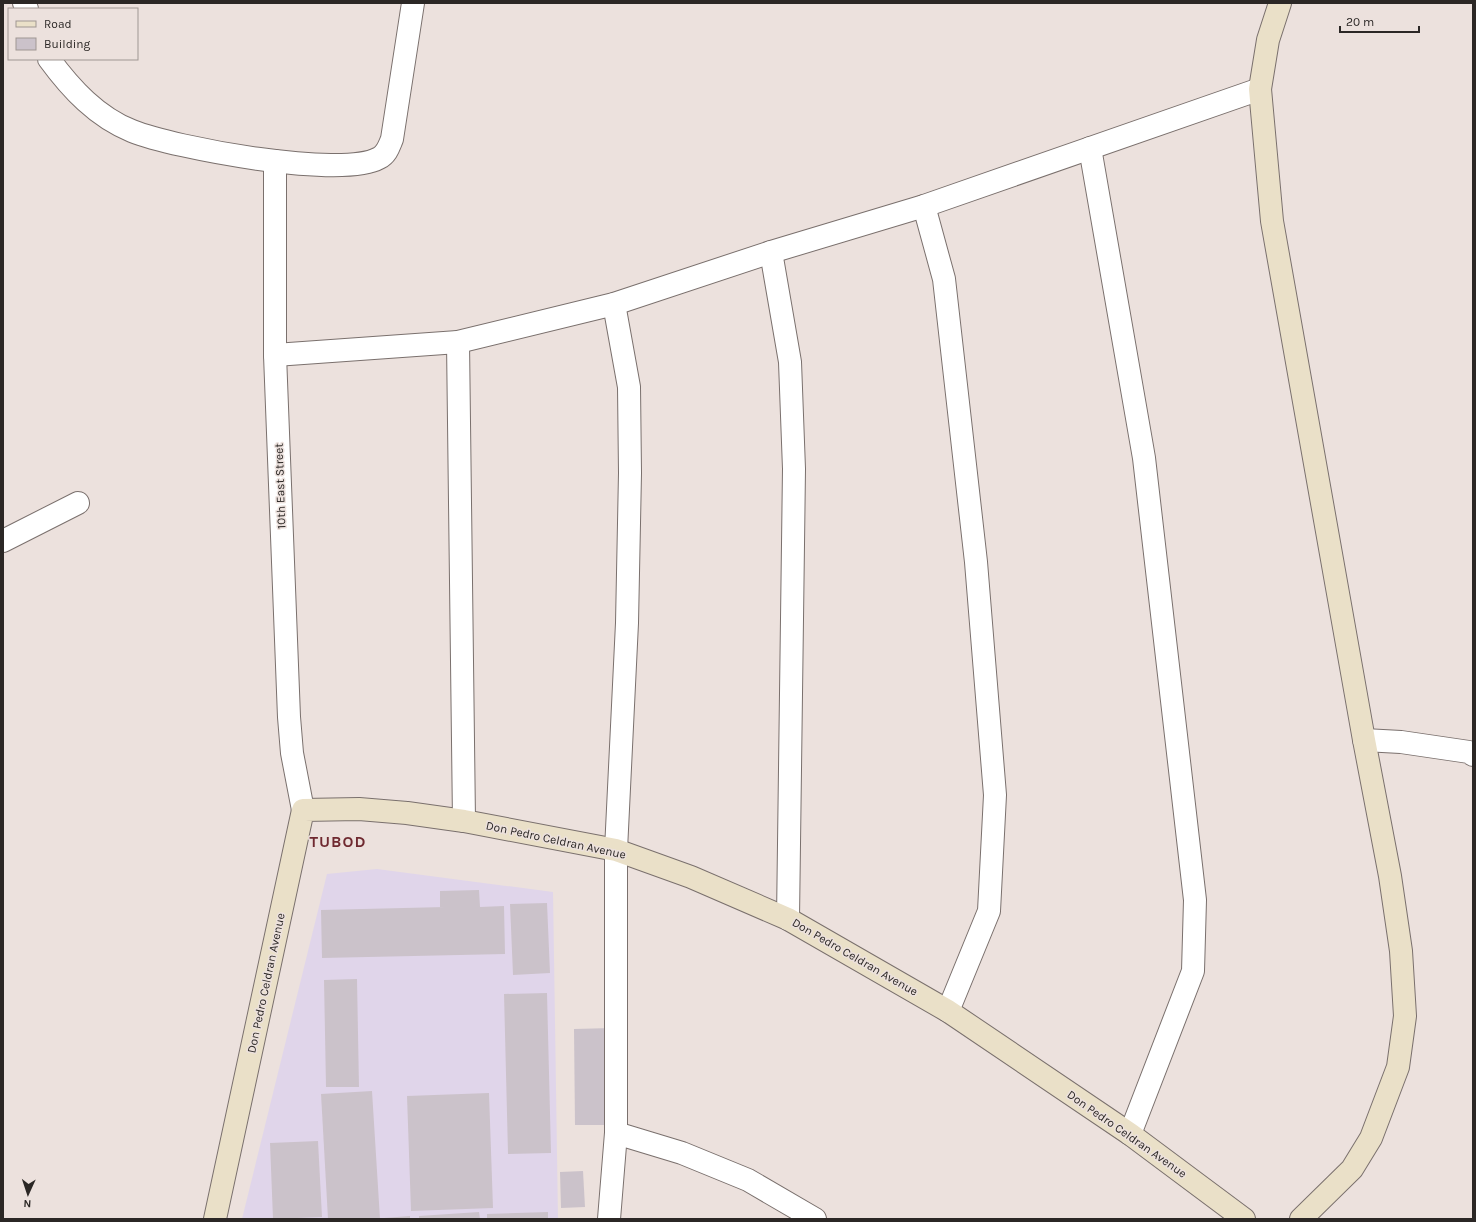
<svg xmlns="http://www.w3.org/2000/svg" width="1476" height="1222" font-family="Karla,sans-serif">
<rect width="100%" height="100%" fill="#ece1dd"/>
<!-- education -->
<polygon fill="#e0d5ea" points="377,869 553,892 558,1219 242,1219 327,874"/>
<!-- building -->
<g fill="#cbc2ca">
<polygon points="479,890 480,907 504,906 505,954 322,958 321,910 445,907 440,907 440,891"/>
<polygon points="547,903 550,973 513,975 510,904"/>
<polygon points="357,979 359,1087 326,1087 324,980"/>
<polygon points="547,993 551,1153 508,1154 504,994"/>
<polygon points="612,1028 613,1125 575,1125 574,1029"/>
<polygon points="372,1091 380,1219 328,1219 321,1094"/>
<polygon points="489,1093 493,1208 411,1211 407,1096"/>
<polygon points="318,1141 322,1217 273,1219 270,1143"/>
<polygon points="583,1171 585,1207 561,1208 560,1172"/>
<polygon points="479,1212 480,1219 419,1219 419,1216"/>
<polygon points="548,1212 548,1219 487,1219 487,1214"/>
<polygon points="410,1216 410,1219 384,1219 384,1218"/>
</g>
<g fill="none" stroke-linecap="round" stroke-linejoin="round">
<!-- street casing -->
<g stroke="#7a706d" stroke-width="24">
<g id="street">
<polyline points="24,3 27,9"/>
<path d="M49,59C71,89 97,117 132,131C174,148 342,179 379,158C387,154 389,146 392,139L413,3"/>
<polyline points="1090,148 1144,458 1195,900 1193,971 1130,1134"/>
<polyline points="275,161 275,355 289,717 292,753 303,810"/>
<polyline points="924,206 944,279 976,562 995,795 989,911 948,1011"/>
<polyline points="771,252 790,362 794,469 788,919"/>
<polyline points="458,342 464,821"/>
<polyline points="275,355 458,342 614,304 771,252 924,206 1260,89"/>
<polyline points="3,541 78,503"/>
<polyline points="1364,740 1401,742 1469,752 1473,755"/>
<polyline points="616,1133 682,1153 748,1180 815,1219"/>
<polyline points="609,1219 616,1133 616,850 627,623 630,473 629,387 614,304"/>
</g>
</g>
<!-- secondary casing -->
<g stroke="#7a706d" stroke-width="24">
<g id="secondary">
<polyline points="1280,3 1268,40 1260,89 1272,221 1364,740 1390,876 1401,951 1405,1016 1398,1067 1371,1138 1352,1169 1301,1219"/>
<polyline points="215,1219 303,810 359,809 407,813 464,821 616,850 691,877 788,919 948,1011 1130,1134 1244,1219"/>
</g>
</g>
<!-- street -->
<use href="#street" stroke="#fff" stroke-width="22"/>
<!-- secondary -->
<use href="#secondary" stroke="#eae0c8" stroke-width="22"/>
</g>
<g text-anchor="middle" stroke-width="3" stroke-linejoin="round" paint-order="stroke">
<!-- street labels -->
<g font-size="12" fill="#2b2725" stroke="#ece1dd">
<text transform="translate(280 486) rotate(-92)" y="4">10th East Street</text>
<text transform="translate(556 840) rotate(12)" y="4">Don Pedro Celdran Avenue</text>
<text transform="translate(855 957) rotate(30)" y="4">Don Pedro Celdran Avenue</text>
<text transform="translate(266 983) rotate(-78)" y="4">Don Pedro Celdran Avenue</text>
<text transform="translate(1127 1134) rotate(35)" y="4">Don Pedro Celdran Avenue</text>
</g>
<!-- district labels -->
<g font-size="16" font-weight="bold" letter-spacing="1" fill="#6f2930" stroke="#ece1dd">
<text x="338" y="847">TUBOD</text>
</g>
</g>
<!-- border -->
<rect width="1476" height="1222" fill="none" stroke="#2b2725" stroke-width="8"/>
<!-- legend -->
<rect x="8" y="8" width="130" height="52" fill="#ece1dd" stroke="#9f9793"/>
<rect x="16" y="21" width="20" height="6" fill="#eae0c8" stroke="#9f9793"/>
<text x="44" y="28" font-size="12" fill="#2b2725">Road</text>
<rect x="16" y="38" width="20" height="12" fill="#cbc2ca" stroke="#9f9793"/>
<text x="44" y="48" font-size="12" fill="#2b2725">Building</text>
<!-- north arrow -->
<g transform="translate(28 1194) rotate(183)" stroke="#ece1dd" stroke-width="3" paint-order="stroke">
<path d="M0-3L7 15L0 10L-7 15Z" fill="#2b2725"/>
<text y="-6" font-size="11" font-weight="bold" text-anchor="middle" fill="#2b2725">N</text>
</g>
<!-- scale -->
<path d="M1340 26v6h79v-6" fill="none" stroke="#2b2725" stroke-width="2"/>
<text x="1346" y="26" font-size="12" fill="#2b2725" stroke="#ece1dd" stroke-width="3" paint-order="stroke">20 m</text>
</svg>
